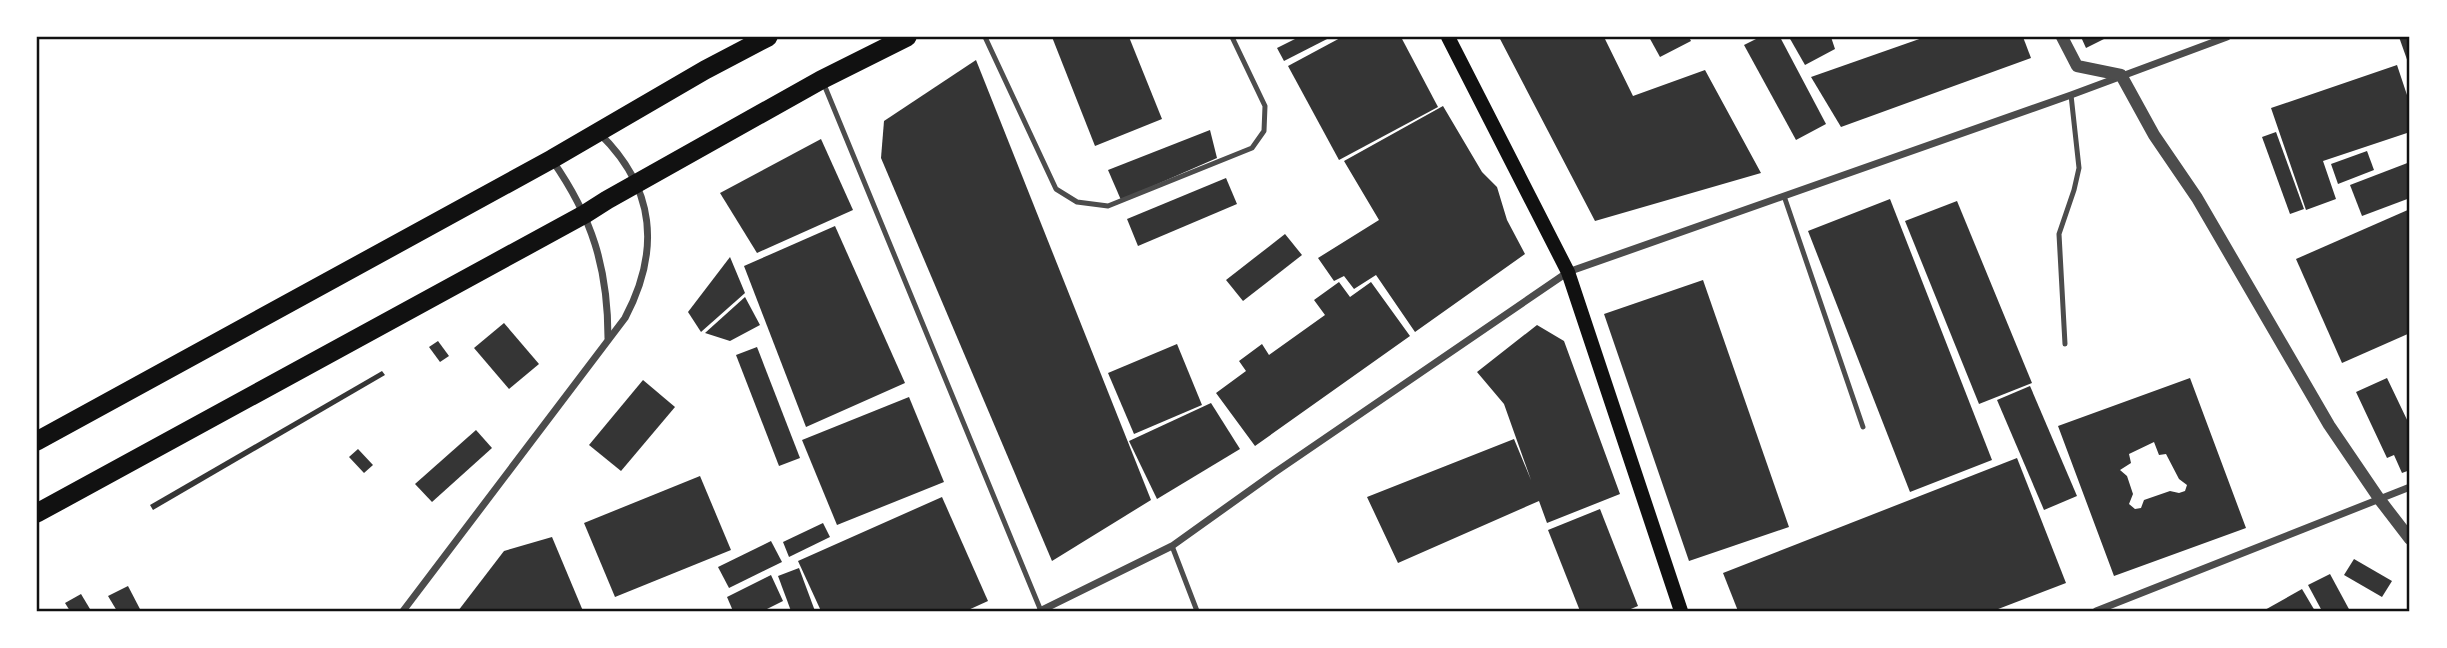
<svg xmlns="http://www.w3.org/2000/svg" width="2447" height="648" font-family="'Public Sans',sans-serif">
<rect width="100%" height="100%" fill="#fff"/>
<!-- building -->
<g fill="#353535" fill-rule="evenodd">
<polygon points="1052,37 1129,37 1162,119 1095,146"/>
<polygon points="1299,37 1331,37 1284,61 1277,48"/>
<polygon points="1342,37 1401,37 1438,107 1339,160 1288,66"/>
<polygon points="1499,37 1604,37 1633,96 1705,70 1761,173 1595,221"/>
<polygon points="1649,37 1689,37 1691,41 1660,57"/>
<polygon points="1760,37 1780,37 1826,124 1796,140 1744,45"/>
<polygon points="1789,37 1831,37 1835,49 1805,65"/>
<polygon points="1925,37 2023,37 2031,58 1841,127 1811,77"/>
<polygon points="2081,37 2108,37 2086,48"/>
<polygon points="2399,37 2410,37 2410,68"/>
<polygon points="976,60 1151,500 1052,561 881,158 884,121"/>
<polygon points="2397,65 2410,104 2410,132 2323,161 2336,199 2306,210 2271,108"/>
<polygon points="1443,106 1482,172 1497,187 1507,220 1525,254 1415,332 1376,275 1354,289 1344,276 1334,281 1318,258 1379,220 1344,161"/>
<polygon points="1210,130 1217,158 1121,200 1108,170"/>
<polygon points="2276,132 2304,209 2290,214 2262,137"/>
<polygon points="821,139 853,210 757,253 720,193"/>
<polygon points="2367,151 2374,170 2338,184 2331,164"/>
<polygon points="2410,162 2410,198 2362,216 2350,185"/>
<polygon points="1226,178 1237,204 1138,246 1127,219"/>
<polygon points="1890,199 1992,460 1910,492 1808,231"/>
<polygon points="1957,201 2032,383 1979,404 1905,221"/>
<polygon points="2410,209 2410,333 2342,363 2296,259"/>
<polygon points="835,226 905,383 806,427 744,266"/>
<polygon points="1285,234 1302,255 1243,301 1226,280"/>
<polygon points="730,257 745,293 701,332 688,312"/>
<polygon points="1703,280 1789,527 1689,561 1604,314"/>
<polygon points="1339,282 1350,297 1371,282 1410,336 1255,446 1216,393 1246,371 1239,361 1262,344 1269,355 1325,315 1314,300"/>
<polygon points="745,297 760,325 730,341 705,333"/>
<polygon points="504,323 539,364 509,389 474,348"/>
<polygon points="1537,325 1564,341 1620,494 1547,523 1539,501 1398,563 1367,497 1514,439 1531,480 1504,404 1477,372"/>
<polygon points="438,341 449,356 440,362 429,347"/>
<polygon points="1177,344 1202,405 1134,434 1108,373"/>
<polygon points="757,347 800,458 779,466 736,355"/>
<polygon points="382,371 385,375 153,510 150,505"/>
<path d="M2190,378L2246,528L2114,576L2058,426ZM2154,442L2159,455L2166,454L2179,479L2187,485L2185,491L2179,493L2170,491L2144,500L2141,508L2135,509L2129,504L2133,494L2127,476L2120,470L2131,463L2129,454Z"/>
<polygon points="2387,378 2410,426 2410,470 2402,473 2394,455 2387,458 2356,392"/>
<polygon points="643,380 675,407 621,471 589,445"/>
<polygon points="2030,386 2077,496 2044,510 1997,400"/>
<polygon points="909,397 944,482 837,525 802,440"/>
<polygon points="1211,403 1240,449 1157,499 1129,441"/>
<polygon points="476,430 492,448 432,502 415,484"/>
<polygon points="358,449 373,465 364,473 349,457"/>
<polygon points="2017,458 2066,583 1993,611 1738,611 1723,573"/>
<polygon points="700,476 731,550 615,597 584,523"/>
<polygon points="942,497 988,601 966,611 821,611 798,561"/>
<polygon points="1600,509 1638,606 1626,611 1580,611 1548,530"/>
<polygon points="823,523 830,537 789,557 783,542"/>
<polygon points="552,537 583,611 458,611 504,551"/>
<polygon points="771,541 782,562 729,588 718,567"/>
<polygon points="2354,559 2392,581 2382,597 2344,575"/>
<polygon points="799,568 815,611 791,611 778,576"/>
<polygon points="2330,574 2350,611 2322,611 2308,585"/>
<polygon points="771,575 783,601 763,611 733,611 727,597"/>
<polygon points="128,586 141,611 117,611 108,596"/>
<polygon points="2302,589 2315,611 2263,611"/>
<polygon points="81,594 90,609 86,611 70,611 65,603"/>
</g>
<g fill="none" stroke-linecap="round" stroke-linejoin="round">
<!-- service -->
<g stroke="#4c4c4c" stroke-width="5">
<polyline points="985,37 1056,189 1077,202 1108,206 1252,148 1264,131 1265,106 1232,37"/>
<polyline points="823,82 1041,611"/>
<polyline points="1784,196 1863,427"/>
<polyline points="2065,344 2059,234 2074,190 2079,168 2071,95"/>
<polyline points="1172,546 1197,611"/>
</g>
<!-- minor -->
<g stroke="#4c4c4c" stroke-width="7">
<path d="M552,160C592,217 608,268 608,338"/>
<path d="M403,611L625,318C661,250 655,187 599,133"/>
<polyline points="1040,611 1172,546 1274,473 1568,272 2071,95 2227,37"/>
<polyline points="2096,611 2410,487"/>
</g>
<!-- tertiary -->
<polyline stroke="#4c4c4c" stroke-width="12" points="2062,37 2077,66 2121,75 2154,135 2197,198 2329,425 2380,500 2410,539"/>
<!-- secondary -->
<polyline stroke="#111" stroke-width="14" points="1448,37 1568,272 1681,611"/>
<!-- trunk -->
<g stroke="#111" stroke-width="19">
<polyline points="37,441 552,159 705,70 768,37"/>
<polyline points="37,513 585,214 607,200 821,80 907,37"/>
</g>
</g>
<!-- border -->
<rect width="2447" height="648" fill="none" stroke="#ffffff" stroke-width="77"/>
<rect x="38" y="38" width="2370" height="572" fill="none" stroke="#111" stroke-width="2.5"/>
</svg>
